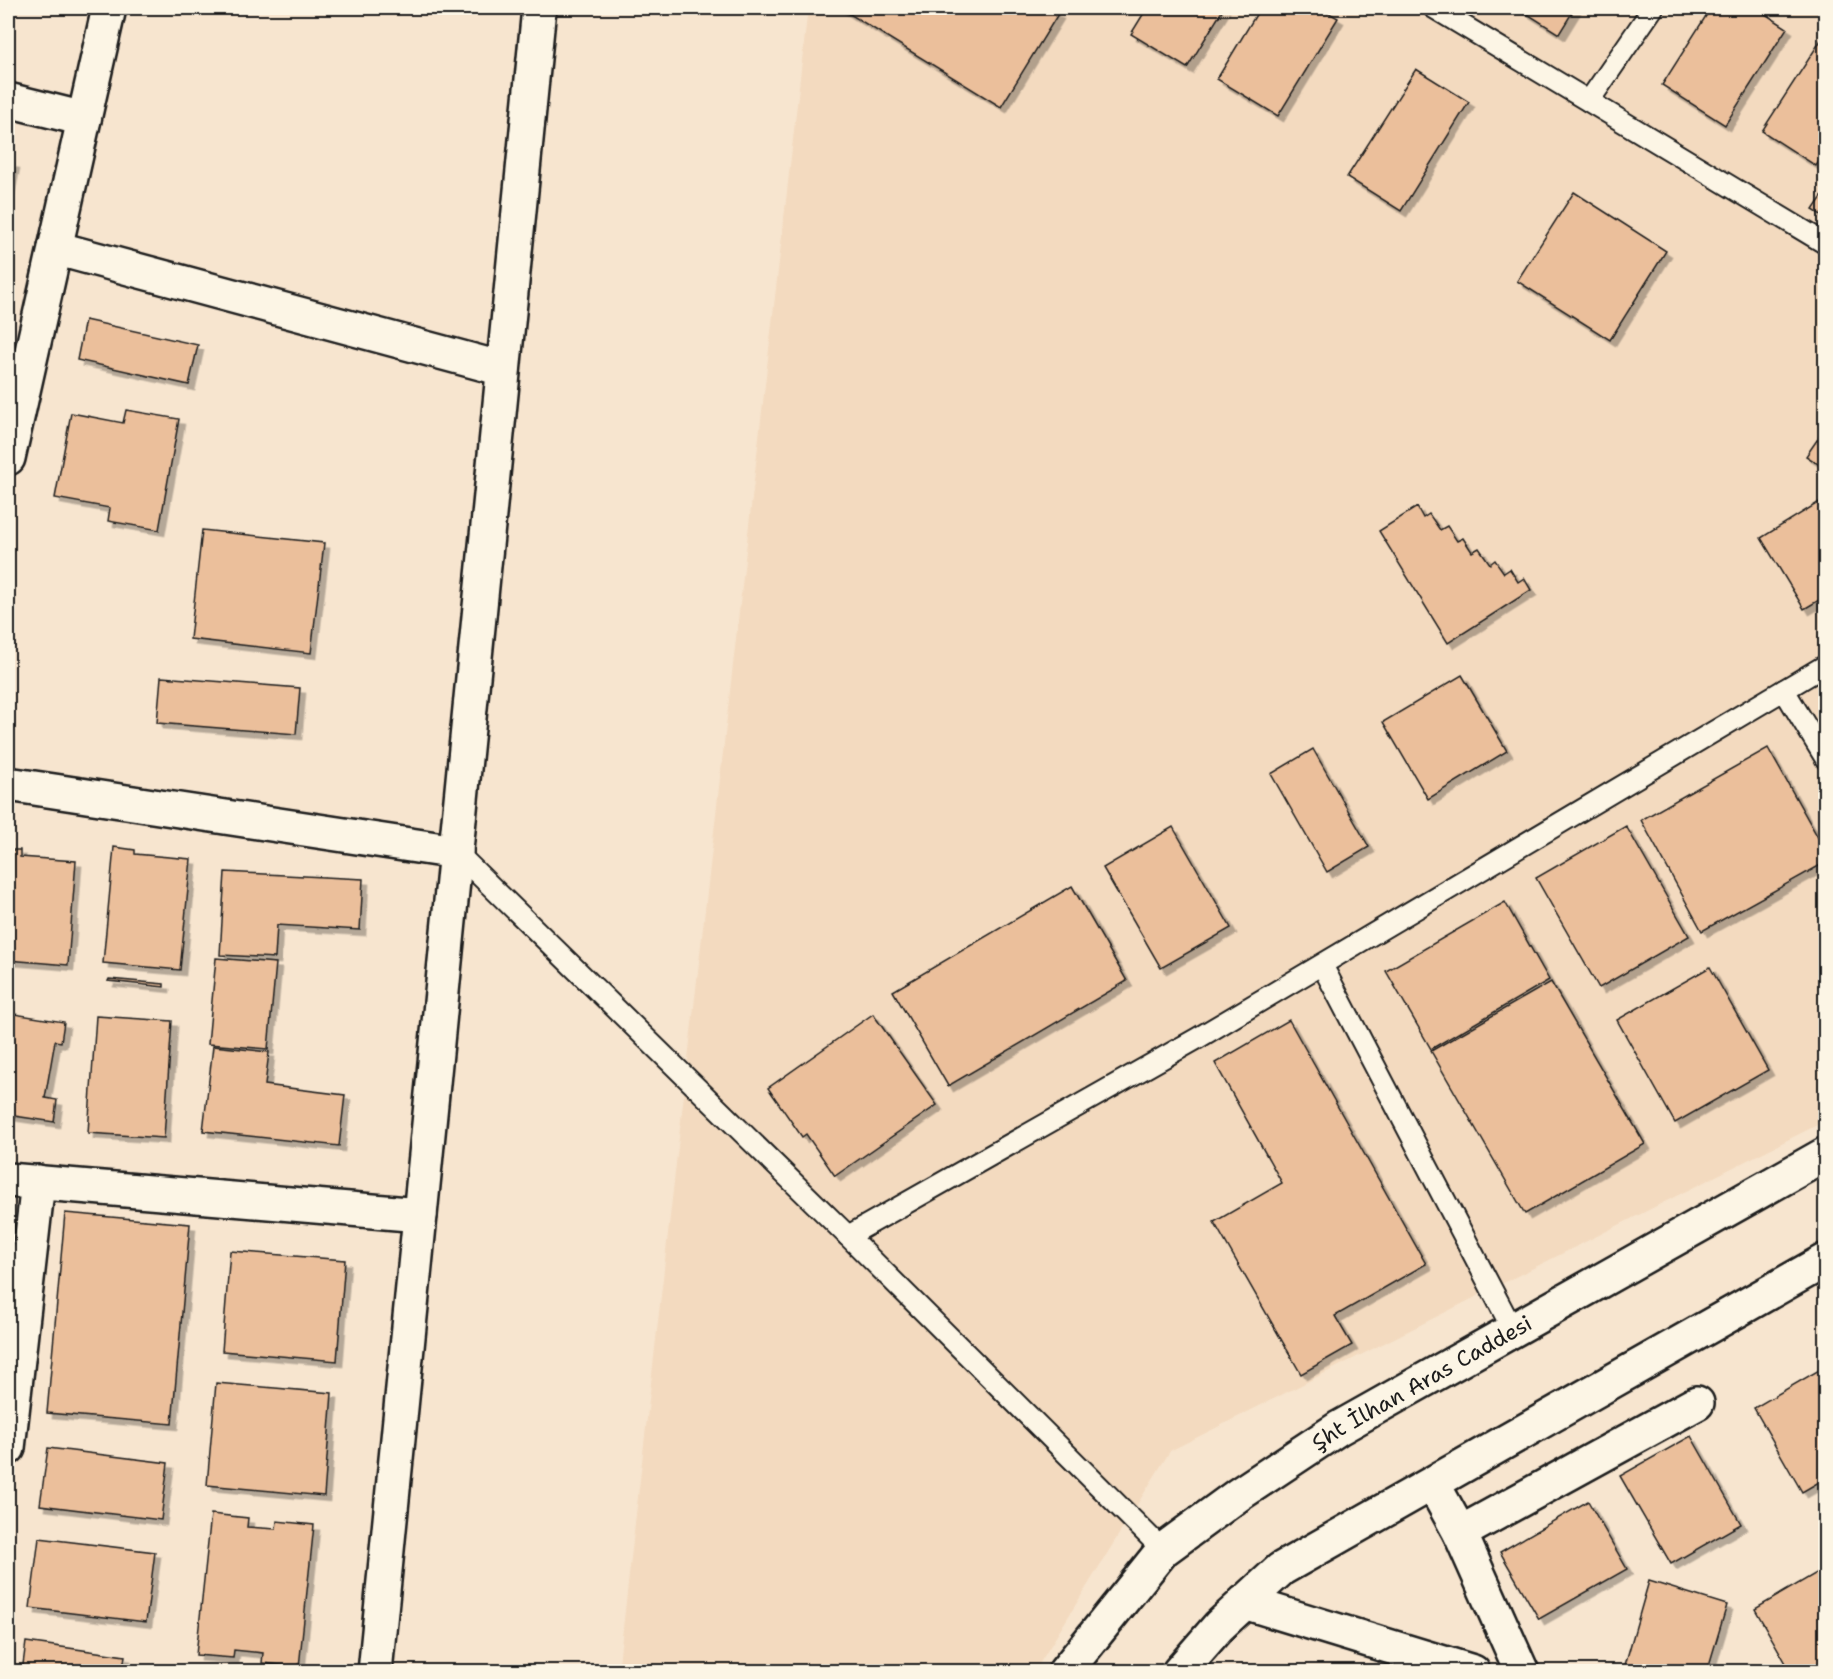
<svg xmlns="http://www.w3.org/2000/svg" width="1833" height="1679" font-family="'Shantell Sans',sans-serif">
<defs>
<filter id="shadow"><feDropShadow dx="5.5" dy="5.5" stdDeviation="0" flood-color="#0004"/></filter>
</defs>
<rect width="100%" height="100%" fill="#f7e5cf"/>
<filter id="ink" filterUnits="userSpaceOnUse"><feTurbulence type="fractalNoise" baseFrequency=".0167" numOctaves="2"/><feDisplacementMap in="SourceGraphic" scale="12" xChannelSelector="R" yChannelSelector="G"/><feConvolveMatrix kernelMatrix="1 2 1 2 8 2 1 2 1" color-interpolation-filters="sRGB"/></filter>
<g filter="url(#ink)">
<!-- built -->
<polygon fill="#f3dabf" points="808,8 1825,8 1825,1121 1170,1451 1035,1671 618,1672"/>
<!-- building -->
<g fill="#ebbf9b" stroke="#1c1c1c" stroke-width="1.5" filter="url(#shadow)">
<polygon points="840,8 1047,8 1058,14 1001,107"/>
<polygon points="1147,8 1224,8 1187,68 1131,34"/>
<polygon points="1260,8 1320,8 1338,18 1278,116 1217,79"/>
<polygon points="1518,8 1575,8 1559,34"/>
<polygon points="1711,8 1756,8 1787,28 1725,125 1662,85"/>
<polygon points="1821,40 1826,43 1826,151 1816,166 1762,131"/>
<polygon points="1416,69 1469,102 1401,211 1347,177"/>
<polygon points="8,162 14,163 8,193"/>
<polygon points="1826,191 1826,218 1813,210"/>
<polygon points="1574,192 1666,251 1610,340 1517,281"/>
<polygon points="85,320 198,345 189,385 77,360"/>
<polygon points="126,410 179,419 159,530 108,521 110,508 55,498 71,413 123,423"/>
<polygon points="1826,427 1826,469 1806,456"/>
<polygon points="1821,501 1826,508 1826,596 1804,609 1761,538"/>
<polygon points="1417,507 1423,518 1429,514 1440,530 1447,526 1457,541 1463,538 1472,552 1479,548 1490,564 1495,560 1504,573 1510,569 1518,582 1524,578 1531,590 1448,643 1379,531"/>
<polygon points="202,530 324,543 311,653 190,639"/>
<polygon points="1462,675 1507,751 1428,799 1383,722"/>
<polygon points="161,677 300,688 296,734 157,723"/>
<polygon points="1768,748 1826,852 1826,862 1702,931 1641,820"/>
<polygon points="1313,749 1369,847 1327,872 1271,774"/>
<polygon points="1626,826 1689,936 1599,988 1536,878"/>
<polygon points="1173,827 1231,928 1161,968 1103,868"/>
<polygon points="114,847 135,850 135,854 191,859 180,970 103,963"/>
<polygon points="8,850 20,850 20,857 76,861 68,965 8,960"/>
<polygon points="225,872 363,879 360,930 277,925 275,958 220,955"/>
<polygon points="1072,886 1127,981 948,1086 893,991"/>
<polygon points="1505,902 1549,980 1431,1049 1386,971"/>
<polygon points="216,958 276,963 268,1049 208,1044"/>
<polygon points="1710,967 1768,1070 1675,1123 1617,1020"/>
<polygon points="109,979 164,984 164,987 108,981"/>
<polygon points="1551,982 1645,1144 1525,1214 1431,1051"/>
<polygon points="8,1013 64,1022 61,1042 55,1041 45,1098 57,1100 54,1122 8,1115"/>
<polygon points="873,1014 937,1105 835,1176 806,1134 802,1137 768,1088"/>
<polygon points="96,1016 172,1021 164,1138 88,1133"/>
<polygon points="1289,1020 1426,1264 1335,1316 1352,1345 1301,1374 1214,1222 1282,1183 1215,1063"/>
<polygon points="213,1046 269,1052 265,1085 345,1095 339,1146 203,1131"/>
<polygon points="65,1213 190,1224 172,1424 47,1413"/>
<polygon points="230,1251 345,1260 337,1361 222,1351"/>
<polygon points="1826,1366 1826,1478 1802,1492 1754,1408"/>
<polygon points="216,1383 332,1393 324,1496 207,1485"/>
<polygon points="1691,1436 1741,1524 1671,1564 1620,1476"/>
<polygon points="48,1448 168,1463 161,1520 40,1505"/>
<polygon points="1588,1501 1627,1569 1539,1619 1500,1552"/>
<polygon points="211,1514 248,1518 247,1527 276,1529 277,1521 314,1525 299,1667 262,1663 263,1653 234,1650 233,1658 196,1655"/>
<polygon points="39,1538 155,1552 146,1622 30,1608"/>
<polygon points="1825,1568 1826,1672 1791,1672 1755,1609"/>
<polygon points="1649,1581 1727,1605 1707,1672 1623,1672"/>
<polygon points="26,1642 125,1656 123,1668 146,1672 22,1672"/>
</g>
<g fill="none" stroke-linecap="round" stroke-linejoin="round">
<!-- lane casing -->
<g stroke="#1c1c1c" stroke-width="24">
<g id="lane">
<polyline points="1434,8 1826,244"/>
<polyline points="1589,101 1653,8"/>
<polyline points="1784,690 1826,759"/>
<polyline points="456,852 848,1236 1163,1550"/>
<polyline points="1322,965 1513,1330"/>
<polyline points="848,1236 1198,1038 1826,665"/>
</g>
</g>
<!-- street casing -->
<g stroke="#1c1c1c" stroke-width="38">
<g id="street">
<polyline points="8,100 84,119"/>
<polyline points="55,248 503,369"/>
<polyline points="8,458 109,8"/>
<polyline points="8,784 456,852"/>
<polyline points="8,1180 420,1215"/>
<polyline points="8,1448 38,1182"/>
<polyline points="1433,1484 1460,1533 1522,1672"/>
<polyline points="1460,1533 1697,1403"/>
<polyline points="1244,1602 1473,1672"/>
<polyline points="375,1672 539,8"/>
</g>
</g>
<!-- secondary casing -->
<g stroke="#1c1c1c" stroke-width="38">
<g id="secondary">
<path id="s1" d="M1065,1672L1163,1550L1238,1495L1339,1428L1826,1154"/>
<polyline points="1179,1672 1219,1626 1281,1569 1826,1260"/>
</g>
</g>
<!-- lane -->
<use href="#lane" stroke="#fcf5e5" stroke-width="20"/>
<!-- street -->
<use href="#street" stroke="#fcf5e5" stroke-width="33"/>
<!-- secondary -->
<use href="#secondary" stroke="#fcf5e5" stroke-width="33"/>
</g>
</g>
<g text-anchor="middle" stroke-width="4.5" stroke-linejoin="round" paint-order="stroke">
<!-- street labels -->
<g font-size="22" fill="#1c1c1c" stroke="#fcf5e5">
<text dy="8" stroke="none"><textPath href="#s1" startOffset="465">Şht İlhan Aras Caddesi</textPath></text>
</g>
</g>
<!-- margin -->
<rect width="1833" height="1679" fill="none" stroke="#fcf5e5" stroke-width="30"/>
<rect x="15" y="15" width="1803" height="1649" fill="none" stroke="#1c1c1c" stroke-width="2" filter="url(#ink)"/>
</svg>
